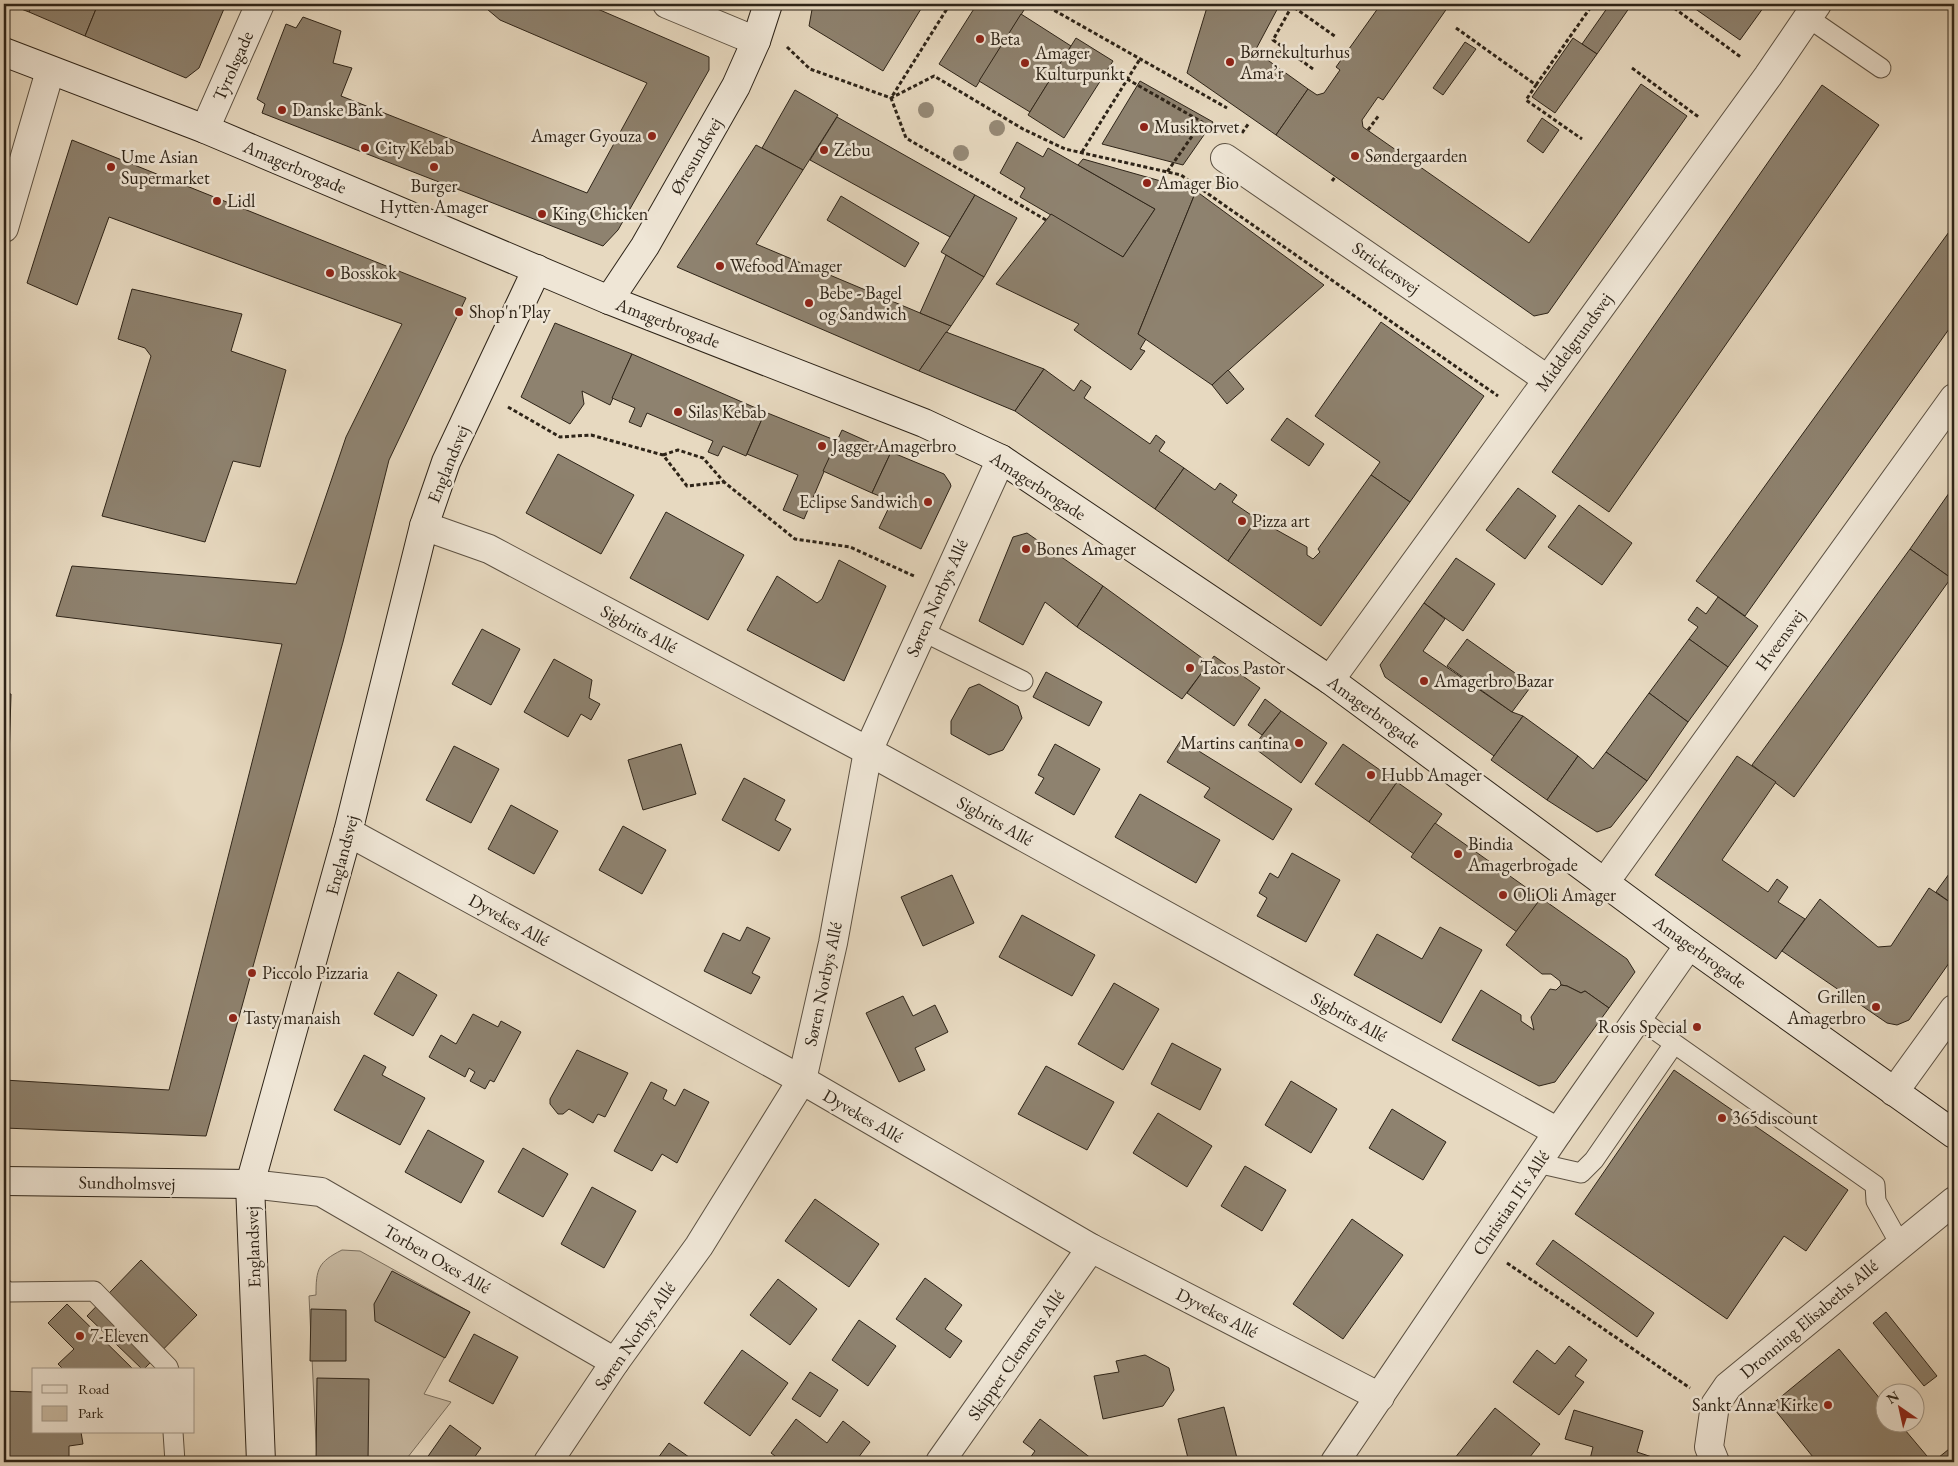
<svg xmlns="http://www.w3.org/2000/svg" width="1958" height="1466" font-family="'EB Garamond',serif">
<rect width="100%" height="100%" fill="#e7d9c0"/>
<filter id="stains"><feTurbulence type="fractalNoise" baseFrequency=".004" numOctaves="4"/><feColorMatrix values="0 0 0 0 .2 0 0 0 0 .09 0 0 0 0 .02 0 0 0 .5 -.17"/></filter>
<radialGradient id="worn" r=".72"><stop offset=".6" stop-color="#630" stop-opacity="0"/><stop offset="1" stop-color="#630" stop-opacity=".3"/></radialGradient>
<!-- green -->
<path fill="#c8baa3" stroke="#7b6f5e" d="M342,1250L360,1251L470,1312L424,1394L451,1402L404,1462H317L309,1296L316,1295C316,1269 318,1262 342,1250Z"/>
<!-- building -->
<g fill="#8e826f" stroke="#2e2418">
<polygon points="8,4 33,4 29,12"/>
<polygon points="33,4 98,4 85,36 29,12"/>
<polygon points="98,4 169,4 177,6 178,4 226,4 199,68 186,78 85,36"/>
<polygon points="481,4 586,4 709,57 709,70 618,230 603,246 262,113 265,104 257,99 286,24 296,28 303,17 341,31 333,63 352,68 341,96 587,193 647,83 500,20"/>
<polygon points="813,4 924,4 883,71 809,26"/>
<polygon points="977,4 1013,4 1024,10 976,87 939,64"/>
<polygon points="1208,4 1280,4 1255,51 1308,89 1276,135 1187,73"/>
<polygon points="1381,4 1450,4 1383,100 1378,97 1362,120 1363,127 1529,243 1641,84 1687,116 1548,313 1534,316 1276,135 1308,89 1317,95 1324,93 1340,70 1336,67"/>
<polygon points="1610,4 1632,4 1597,54 1582,44"/>
<polygon points="1697,4 1766,4 1740,40 1694,8"/>
<polygon points="1021,14 1071,46 1030,112 979,81"/>
<polygon points="1076,38 1113,61 1064,138 1028,115"/>
<polygon points="1573,38 1597,54 1555,113 1532,97"/>
<polygon points="1465,42 1476,49 1443,95 1433,88"/>
<polygon points="1140,81 1213,122 1183,165 1102,144"/>
<polygon points="1822,85 1879,125 1609,512 1552,472"/>
<polygon points="795,90 838,115 803,170 762,148"/>
<polygon points="837,117 975,195 950,237 810,160"/>
<polygon points="1542,118 1559,130 1543,153 1527,141"/>
<polygon points="72,140 466,298 389,460 343,642 206,1136 4,1128 4,1080 169,1090 282,644 56,616 72,566 296,584 346,437 402,324 109,217 77,305 27,283"/>
<polygon points="1017,142 1043,157 1048,148 1155,209 1123,257 1020,197 1025,188 1000,173"/>
<polygon points="756,145 803,170 756,244 951,326 919,371 677,267"/>
<polygon points="1083,159 1196,191 1138,334 1146,339 1140,349 1145,351 1131,370 1074,330 1079,324 996,284 1051,214 1123,257 1155,209 1078,165"/>
<polygon points="1196,191 1324,285 1212,385 1138,334"/>
<polygon points="975,195 1017,218 984,277 941,252"/>
<polygon points="841,196 919,243 905,267 827,220"/>
<polygon points="1954,225 1954,322 1745,616 1696,581"/>
<polygon points="946,255 984,277 951,326 920,313"/>
<polygon points="132,289 242,314 231,351 286,370 260,467 233,461 205,542 102,516 151,356 145,348 118,339"/>
<polygon points="1381,322 1484,396 1410,502 1371,475 1380,462 1315,416"/>
<polygon points="555,323 632,354 610,405 582,391 584,404 570,424 521,397"/>
<polygon points="946,332 1044,369 1015,411 919,371"/>
<polygon points="632,354 765,412 746,456 723,446 718,456 708,452 713,441 647,413 641,427 629,422 635,408 612,398"/>
<polygon points="1044,369 1074,391 1081,380 1091,387 1084,398 1150,444 1156,435 1165,442 1159,451 1184,468 1155,509 1015,411"/>
<polygon points="1228,370 1244,389 1227,404 1212,385"/>
<polygon points="765,412 837,441 804,519 783,510 798,475 747,454"/>
<polygon points="1287,418 1324,444 1309,466 1271,440"/>
<polygon points="842,430 891,452 872,493 823,471"/>
<polygon points="891,452 944,474 950,483 951,486 921,549 879,528 892,501 872,493"/>
<polygon points="558,454 634,495 601,554 526,513"/>
<polygon points="1184,468 1215,490 1220,483 1237,495 1232,502 1257,519 1228,561 1155,509"/>
<polygon points="1371,475 1410,502 1321,626 1228,561 1257,519 1307,547 1307,555 1313,559 1320,552 1318,549"/>
<polygon points="1954,486 1954,573 1951,578 1910,549"/>
<polygon points="1518,488 1556,516 1525,559 1486,530"/>
<polygon points="1579,505 1632,543 1602,585 1548,547"/>
<polygon points="666,512 744,555 708,620 630,578"/>
<polygon points="1027,533 1103,586 1077,627 1045,602 1023,645 979,621 1013,537"/>
<polygon points="1910,549 1951,578 1794,797 1752,765"/>
<polygon points="1456,558 1495,584 1463,631 1424,603"/>
<polygon points="839,560 886,586 844,681 747,630 777,576 817,603 822,599"/>
<polygon points="1103,586 1209,663 1182,699 1077,627"/>
<polygon points="1718,597 1758,626 1728,667 1689,639 1698,627 1688,620 1697,607 1706,614"/>
<polygon points="1424,603 1445,619 1423,651 1512,712 1523,716 1494,756 1385,677 1380,665"/>
<polygon points="482,629 520,649 491,705 452,684"/>
<polygon points="1467,639 1532,685 1512,712 1447,666"/>
<polygon points="1689,639 1728,667 1688,722 1649,693"/>
<polygon points="1214,656 1260,688 1234,726 1187,693"/>
<polygon points="554,659 592,680 589,698 600,704 591,720 581,714 568,737 524,712"/>
<polygon points="1046,672 1102,702 1089,726 1033,697"/>
<polygon points="979,684 1018,706 1022,718 1003,750 989,755 951,734 951,721 969,688"/>
<polygon points="4,693 11,694 4,927"/>
<polygon points="1649,693 1688,722 1647,781 1606,752"/>
<polygon points="1265,699 1281,711 1262,735 1248,725"/>
<polygon points="1281,711 1327,743 1301,783 1253,747"/>
<polygon points="1523,716 1578,756 1547,800 1491,760"/>
<polygon points="1181,740 1292,809 1273,840 1204,797 1210,788 1167,762"/>
<polygon points="681,744 696,794 643,810 628,760"/>
<polygon points="1055,744 1100,769 1074,815 1035,793 1044,778 1038,775"/>
<polygon points="1343,744 1397,782 1369,822 1315,784"/>
<polygon points="454,746 499,769 471,823 426,800"/>
<polygon points="1606,752 1647,781 1611,827 1597,832 1547,800 1578,756 1593,769"/>
<polygon points="1737,756 1776,782 1722,860 1768,892 1777,879 1788,887 1778,902 1805,919 1776,959 1655,875"/>
<polygon points="744,778 785,800 775,820 791,829 779,851 722,820"/>
<polygon points="1397,782 1442,814 1414,854 1369,822"/>
<polygon points="1140,794 1220,840 1196,883 1115,837"/>
<polygon points="511,805 558,831 534,874 488,849"/>
<polygon points="1435,823 1541,898 1517,932 1411,857"/>
<polygon points="623,826 666,850 642,894 599,870"/>
<polygon points="1292,853 1340,880 1306,942 1257,916 1267,898 1259,893 1270,873 1278,878"/>
<polygon points="1954,867 1954,905 1936,892"/>
<polygon points="952,875 974,923 923,946 901,897"/>
<polygon points="1929,888 1954,905 1954,956 1909,1020 1897,1025 1887,1023 1782,951 1820,899 1878,947 1891,946"/>
<polygon points="1541,898 1627,959 1635,972 1609,1008 1585,991 1581,993 1567,986 1561,985 1560,981 1551,974 1542,974 1506,945"/>
<polygon points="1022,915 1095,955 1072,996 999,957"/>
<polygon points="747,927 770,938 752,973 760,977 751,994 704,971 723,933 740,941"/>
<polygon points="1440,927 1482,950 1441,1023 1354,975 1377,934 1422,959"/>
<polygon points="398,972 437,995 413,1036 374,1014"/>
<polygon points="1114,983 1159,1009 1123,1070 1078,1044"/>
<polygon points="1561,985 1567,986 1581,993 1585,991 1609,1008 1555,1082 1539,1086 1452,1040 1481,990 1521,1015 1521,1021 1534,1030 1531,1017 1550,989 1556,990"/>
<polygon points="903,996 913,1016 935,1005 948,1032 915,1048 925,1070 899,1082 866,1013"/>
<polygon points="473,1014 498,1027 501,1021 521,1032 494,1082 490,1080 485,1089 470,1081 475,1072 469,1068 465,1077 429,1057 441,1035 456,1044"/>
<polygon points="1172,1043 1221,1069 1200,1110 1151,1084"/>
<polygon points="577,1050 628,1073 605,1117 598,1114 593,1123 569,1109 563,1114 558,1114 550,1104 550,1099"/>
<polygon points="364,1055 386,1067 382,1075 425,1098 400,1145 334,1110"/>
<polygon points="1046,1066 1114,1102 1087,1150 1018,1114"/>
<polygon points="1674,1070 1848,1190 1806,1251 1784,1236 1727,1319 1575,1214"/>
<polygon points="1291,1081 1337,1109 1311,1153 1265,1125"/>
<polygon points="651,1082 667,1090 663,1099 675,1106 684,1089 709,1102 677,1163 662,1154 652,1171 614,1151"/>
<polygon points="1392,1109 1446,1142 1423,1180 1369,1148"/>
<polygon points="1158,1113 1212,1146 1187,1187 1133,1153"/>
<polygon points="428,1130 484,1161 461,1203 405,1172"/>
<polygon points="523,1148 568,1174 543,1217 498,1192"/>
<polygon points="1245,1166 1286,1190 1262,1231 1221,1206"/>
<polygon points="592,1187 636,1211 604,1268 561,1244"/>
<polygon points="815,1199 879,1244 849,1287 785,1241"/>
<polygon points="1352,1219 1403,1255 1343,1339 1293,1304"/>
<polygon points="1553,1240 1654,1313 1637,1337 1536,1264"/>
<polygon points="141,1260 197,1315 143,1370 87,1316"/>
<polygon points="392,1271 470,1312 445,1358 375,1321 374,1304"/>
<polygon points="925,1278 962,1305 945,1329 962,1341 950,1358 896,1319"/>
<polygon points="778,1279 817,1309 790,1345 750,1315"/>
<polygon points="67,1304 134,1370 64,1370 58,1364 74,1349 48,1323"/>
<polygon points="311,1309 346,1310 346,1361 310,1361"/>
<polygon points="1886,1312 1937,1376 1924,1386 1873,1323"/>
<polygon points="859,1320 896,1346 868,1386 832,1360"/>
<polygon points="474,1334 518,1357 493,1404 449,1381"/>
<polygon points="1569,1346 1587,1360 1575,1376 1584,1382 1559,1415 1513,1382 1537,1350 1555,1364"/>
<polygon points="1839,1349 1886,1406 1886,1424 1900,1424 1932,1462 1817,1462 1771,1405"/>
<polygon points="742,1350 788,1383 750,1436 704,1403"/>
<polygon points="1145,1355 1169,1368 1174,1390 1163,1406 1103,1419 1094,1376 1119,1372 1116,1361"/>
<polygon points="810,1372 838,1390 820,1417 792,1399"/>
<polygon points="317,1378 369,1379 368,1462 316,1462"/>
<polygon points="4,1391 33,1392 34,1432 81,1432 83,1444 69,1446 69,1462 4,1462"/>
<polygon points="1224,1407 1238,1462 1189,1462 1178,1419"/>
<polygon points="1495,1408 1540,1444 1526,1462 1458,1462 1454,1459"/>
<polygon points="1574,1410 1643,1431 1637,1452 1655,1458 1654,1462 1602,1462 1590,1459 1593,1447 1565,1439"/>
<polygon points="796,1419 827,1443 843,1421 870,1442 855,1462 783,1462 771,1453"/>
<polygon points="1040,1419 1096,1462 1027,1462 1035,1451 1023,1442"/>
<polygon points="450,1425 481,1448 471,1462 424,1462"/>
<polygon points="669,1443 696,1462 655,1462"/>
<polygon points="1954,1445 1954,1462 1933,1462"/>
</g>
<g fill="none" stroke-linecap="round" stroke-linejoin="round">
<!-- lane casing -->
<g stroke="#5c5142" stroke-width="21">
<g id="lane">
<polyline points="1807,17 1881,68"/>
<polyline points="922,631 1023,681"/>
<polyline points="1638,1018 1875,1185 1876,1201 1900,1244"/>
<polyline points="1537,1163 1581,1173 1594,1160 1674,1044"/>
<polyline points="4,1289 8,1292 94,1291 168,1367 169,1370"/>
<polyline points="173,1432 175,1462"/>
</g>
</g>
<!-- street casing -->
<g stroke="#5c5142" stroke-width="30">
<g id="street">
<polyline points="667,4 756,41"/>
<polyline points="205,129 260,4"/>
<polyline points="1225,158 1547,379"/>
<polyline points="4,228 50,71"/>
<polyline points="424,526 489,549 868,751 1558,1132"/>
<polyline points="1330,680 1768,76 1817,4"/>
<polyline points="348,832 802,1080 1091,1248 1380,1397"/>
<polyline points="1605,882 1954,398"/>
<polyline points="1894,1092 1954,1009"/>
<polyline points="250,1184 321,1192 615,1362"/>
<polyline points="548,1462 615,1362 699,1246 802,1080 833,943 868,751 1001,459"/>
<polyline points="940,1462 1091,1248"/>
<polyline points="1335,1462 1558,1132 1689,945"/>
<polyline points="1715,1462 1709,1447 1715,1405 1728,1386 1954,1201"/>
</g>
</g>
<!-- secondary casing -->
<g stroke="#2e2418" stroke-width="30">
<g id="secondary">
<polyline points="4,52 205,129 609,300 924,423 1001,459 1330,680 1689,945 1954,1134"/>
<polyline points="609,300 645,246 736,86 756,41 768,4"/>
<polyline points="4,1181 250,1184"/>
<polyline points="261,1462 250,1184 348,832 424,526 446,462 537,269"/>
</g>
</g>
<!-- path -->
<g stroke="#2e2418" stroke-width="3" stroke-dasharray="4 2.5" stroke-linecap="butt">
<polyline points="950,4 891,98 906,138 1046,220"/>
<polyline points="1043,4 1227,108"/>
<polyline points="1674,8 1742,58"/>
<polyline points="1456,28 1536,85 1526,100 1582,139"/>
<polyline points="787,47 810,69 891,98 934,76 1023,129 1065,149 1181,175 1498,396"/>
<polyline points="1632,68 1700,118"/>
<polyline points="1313,69 1273,40 1292,6 1336,37"/>
<polyline points="1127,79 1202,122 1167,172"/>
<polyline points="1536,85 1593,4"/>
<polyline points="1368,130 1379,115"/>
<polyline points="1242,133 1249,123"/>
<polyline points="1082,152 1140,59"/>
<polyline points="1332,181 1335,177"/>
<polyline points="508,407 560,437 591,435 663,455 687,486 724,482 795,539 850,547 914,576"/>
<polyline points="663,455 678,450 703,458 724,482"/>
<polyline points="1507,1263 1690,1388"/>
</g>
<!-- lane -->
<use href="#lane" stroke="#efe6d6" stroke-width="19"/>
<!-- street -->
<use href="#street" stroke="#efe6d6" stroke-width="28"/>
<!-- secondary -->
<use href="#secondary" stroke="#efe6d6" stroke-width="28"/>
</g>
<!-- trees -->
<g fill="#968a77">
<circle cx="926" cy="110" r="8"/>
<circle cx="997" cy="128" r="8"/>
<circle cx="961" cy="153" r="8"/>
</g>
<!-- markers -->
<g fill="#8f2418" stroke="#efe6d6" stroke-width="2">
<circle cx="980" cy="39" r="5"/>
<circle cx="1230" cy="62" r="5"/>
<circle cx="1025" cy="63" r="5"/>
<circle cx="282" cy="110" r="5"/>
<circle cx="1144" cy="127" r="5"/>
<circle cx="652" cy="136" r="5"/>
<circle cx="365" cy="148" r="5"/>
<circle cx="824" cy="150" r="5"/>
<circle cx="1355" cy="156" r="5"/>
<circle cx="111" cy="167" r="5"/>
<circle cx="434" cy="167" r="5"/>
<circle cx="1147" cy="183" r="5"/>
<circle cx="217" cy="201" r="5"/>
<circle cx="542" cy="214" r="5"/>
<circle cx="720" cy="266" r="5"/>
<circle cx="330" cy="273" r="5"/>
<circle cx="809" cy="303" r="5"/>
<circle cx="459" cy="312" r="5"/>
<circle cx="678" cy="412" r="5"/>
<circle cx="822" cy="446" r="5"/>
<circle cx="928" cy="502" r="5"/>
<circle cx="1242" cy="521" r="5"/>
<circle cx="1026" cy="549" r="5"/>
<circle cx="1190" cy="668" r="5"/>
<circle cx="1424" cy="681" r="5"/>
<circle cx="1299" cy="743" r="5"/>
<circle cx="1371" cy="775" r="5"/>
<circle cx="1458" cy="854" r="5"/>
<circle cx="1503" cy="895" r="5"/>
<circle cx="252" cy="973" r="5"/>
<circle cx="1876" cy="1007" r="5"/>
<circle cx="233" cy="1018" r="5"/>
<circle cx="1697" cy="1027" r="5"/>
<circle cx="1722" cy="1118" r="5"/>
<circle cx="80" cy="1336" r="5"/>
<circle cx="1828" cy="1405" r="5"/>
</g>
<g text-anchor="middle" stroke-width="5" stroke-linejoin="round" paint-order="stroke">
<!-- poi labels -->
<g font-size="18" fill="#2e2418" stroke="#efe6d6" text-anchor="start">
<text x="990" y="45">Beta</text>
<text x="1240" y="58">Børnekulturhus<tspan x="1240" dy="21">Ama’r</tspan></text>
<text x="1035" y="59">Amager<tspan x="1035" dy="21">Kulturpunkt</tspan></text>
<text x="292" y="116">Danske Bank</text>
<text x="1154" y="133">Musiktorvet</text>
<text x="642" y="142" text-anchor="end">Amager Gyouza</text>
<text x="375" y="154">City Kebab</text>
<text x="834" y="156">Zebu</text>
<text x="1365" y="162">Søndergaarden</text>
<text x="121" y="163">Ume Asian<tspan x="121" dy="21">Supermarket</tspan></text>
<text x="1157" y="189">Amager Bio</text>
<text x="434" y="192" text-anchor="middle">Burger<tspan x="434" dy="21">Hytten Amager</tspan></text>
<text x="227" y="207">Lidl</text>
<text x="552" y="220">King Chicken</text>
<text x="730" y="272">Wefood Amager</text>
<text x="340" y="279">Bosskok</text>
<text x="819" y="299">Bebe - Bagel<tspan x="819" dy="21">og Sandwich</tspan></text>
<text x="469" y="318">Shop'n'Play</text>
<text x="688" y="418">Silas Kebab</text>
<text x="832" y="452">Jagger Amagerbro</text>
<text x="918" y="508" text-anchor="end">Eclipse Sandwich</text>
<text x="1252" y="527">Pizza art</text>
<text x="1036" y="555">Bones Amager</text>
<text x="1200" y="674">Tacos Pastor</text>
<text x="1434" y="687">Amagerbro Bazar</text>
<text x="1289" y="749" text-anchor="end">Martins cantina</text>
<text x="1381" y="781">Hubb Amager</text>
<text x="1468" y="850">Bindia<tspan x="1468" dy="21">Amagerbrogade</tspan></text>
<text x="1513" y="901">OliOli Amager</text>
<text x="262" y="979">Piccolo Pizzaria</text>
<text x="1866" y="1003" text-anchor="end">Grillen<tspan x="1866" dy="21">Amagerbro</tspan></text>
<text x="243" y="1024">Tasty manaish</text>
<text x="1687" y="1033" text-anchor="end">Rosis Special</text>
<text x="1732" y="1124">365discount</text>
<text x="90" y="1342">7-Eleven</text>
<text x="1818" y="1411" text-anchor="end">Sankt Annæ Kirke</text>
</g>
<!-- street labels -->
<g font-size="18" fill="#2e2418" stroke="#efe6d6">
<text transform="translate(233 66) rotate(-66)" y="6">Tyrolsgade</text>
<text transform="translate(696 156) rotate(-60)" y="6">Øresundsvej</text>
<text transform="translate(295 167) rotate(23)" y="6">Amagerbrogade</text>
<text transform="translate(1386 268) rotate(35)" y="6">Strickersvej</text>
<text transform="translate(668 323) rotate(21)" y="6">Amagerbrogade</text>
<text transform="translate(1574 342) rotate(-54)" y="6">Middelgrundsvej</text>
<text transform="translate(448 464) rotate(-68)" y="6">Englandsvej</text>
<text transform="translate(1038 486) rotate(33)" y="6">Amagerbrogade</text>
<text transform="translate(937 598) rotate(-66)" y="6">Søren Norbys Allé</text>
<text transform="translate(639 629) rotate(28)" y="6">Sigbrits Allé</text>
<text transform="translate(1780 640) rotate(-54)" y="6">Hveensvej</text>
<text transform="translate(1374 712) rotate(36)" y="6">Amagerbrogade</text>
<text transform="translate(995 821) rotate(29)" y="6">Sigbrits Allé</text>
<text transform="translate(342 855) rotate(-75)" y="6">Englandsvej</text>
<text transform="translate(509 920) rotate(29)" y="6">Dyvekes Allé</text>
<text transform="translate(1700 952) rotate(36)" y="6">Amagerbrogade</text>
<text transform="translate(823 984) rotate(-78)" y="6">Søren Norbys Allé</text>
<text transform="translate(1349 1017) rotate(29)" y="6">Sigbrits Allé</text>
<text transform="translate(863 1116) rotate(30)" y="6">Dyvekes Allé</text>
<text transform="translate(127 1183) rotate(1)" y="6">Sundholmsvej</text>
<text transform="translate(1511 1203) rotate(-56)" y="6">Christian II's Allé</text>
<text transform="translate(253 1247) rotate(-92)" y="6">Englandsvej</text>
<text transform="translate(437 1259) rotate(30)" y="6">Torben Oxes Allé</text>
<text transform="translate(1217 1313) rotate(27)" y="6">Dyvekes Allé</text>
<text transform="translate(1809 1319) rotate(-40)" y="6">Dronning Elisabeths Allé</text>
<text transform="translate(635 1336) rotate(-55)" y="6">Søren Norbys Allé</text>
<text transform="translate(1016 1355) rotate(-55)" y="6">Skipper Clements Allé</text>
</g>
</g>
<!-- margin -->
<rect width="1958" height="1466" fill="none" stroke="#e7d9c0" stroke-width="20"/>
<rect x="5" y="5" width="1948" height="1456" fill="none" stroke="#2e2418" stroke-width="2.5"/>
<rect x="10" y="10" width="1938" height="1446" fill="none" stroke="#2e2418"/>
<!-- legend -->
<rect x="32" y="1368" width="162" height="65" fill="#efe6d6" stroke="#a2988a"/>
<rect x="42" y="1385" width="25" height="8" fill="#efe6d6" stroke="#a2988a"/>
<text x="78" y="1394" font-size="15" fill="#2e2418">Road</text>
<rect x="42" y="1406" width="25" height="15" fill="#c8baa3" stroke="#a2988a"/>
<text x="78" y="1418" font-size="15" fill="#2e2418">Park</text>
<!-- north arrow -->
<g transform="translate(1900 1408) rotate(326)"><circle r="24" fill="#efe6d6" stroke="#a2988a"/>
<path d="M0-4L9 19L0 12L-9 19Z" fill="#8f2418"/>
<text y="-8" font-size="14" font-weight="bold" text-anchor="middle" fill="#2e2418">N</text>
</g>
<rect width="100%" height="100%" filter="url(#stains)"/>
<rect width="100%" height="100%" fill="url(#worn)"/>
</svg>
